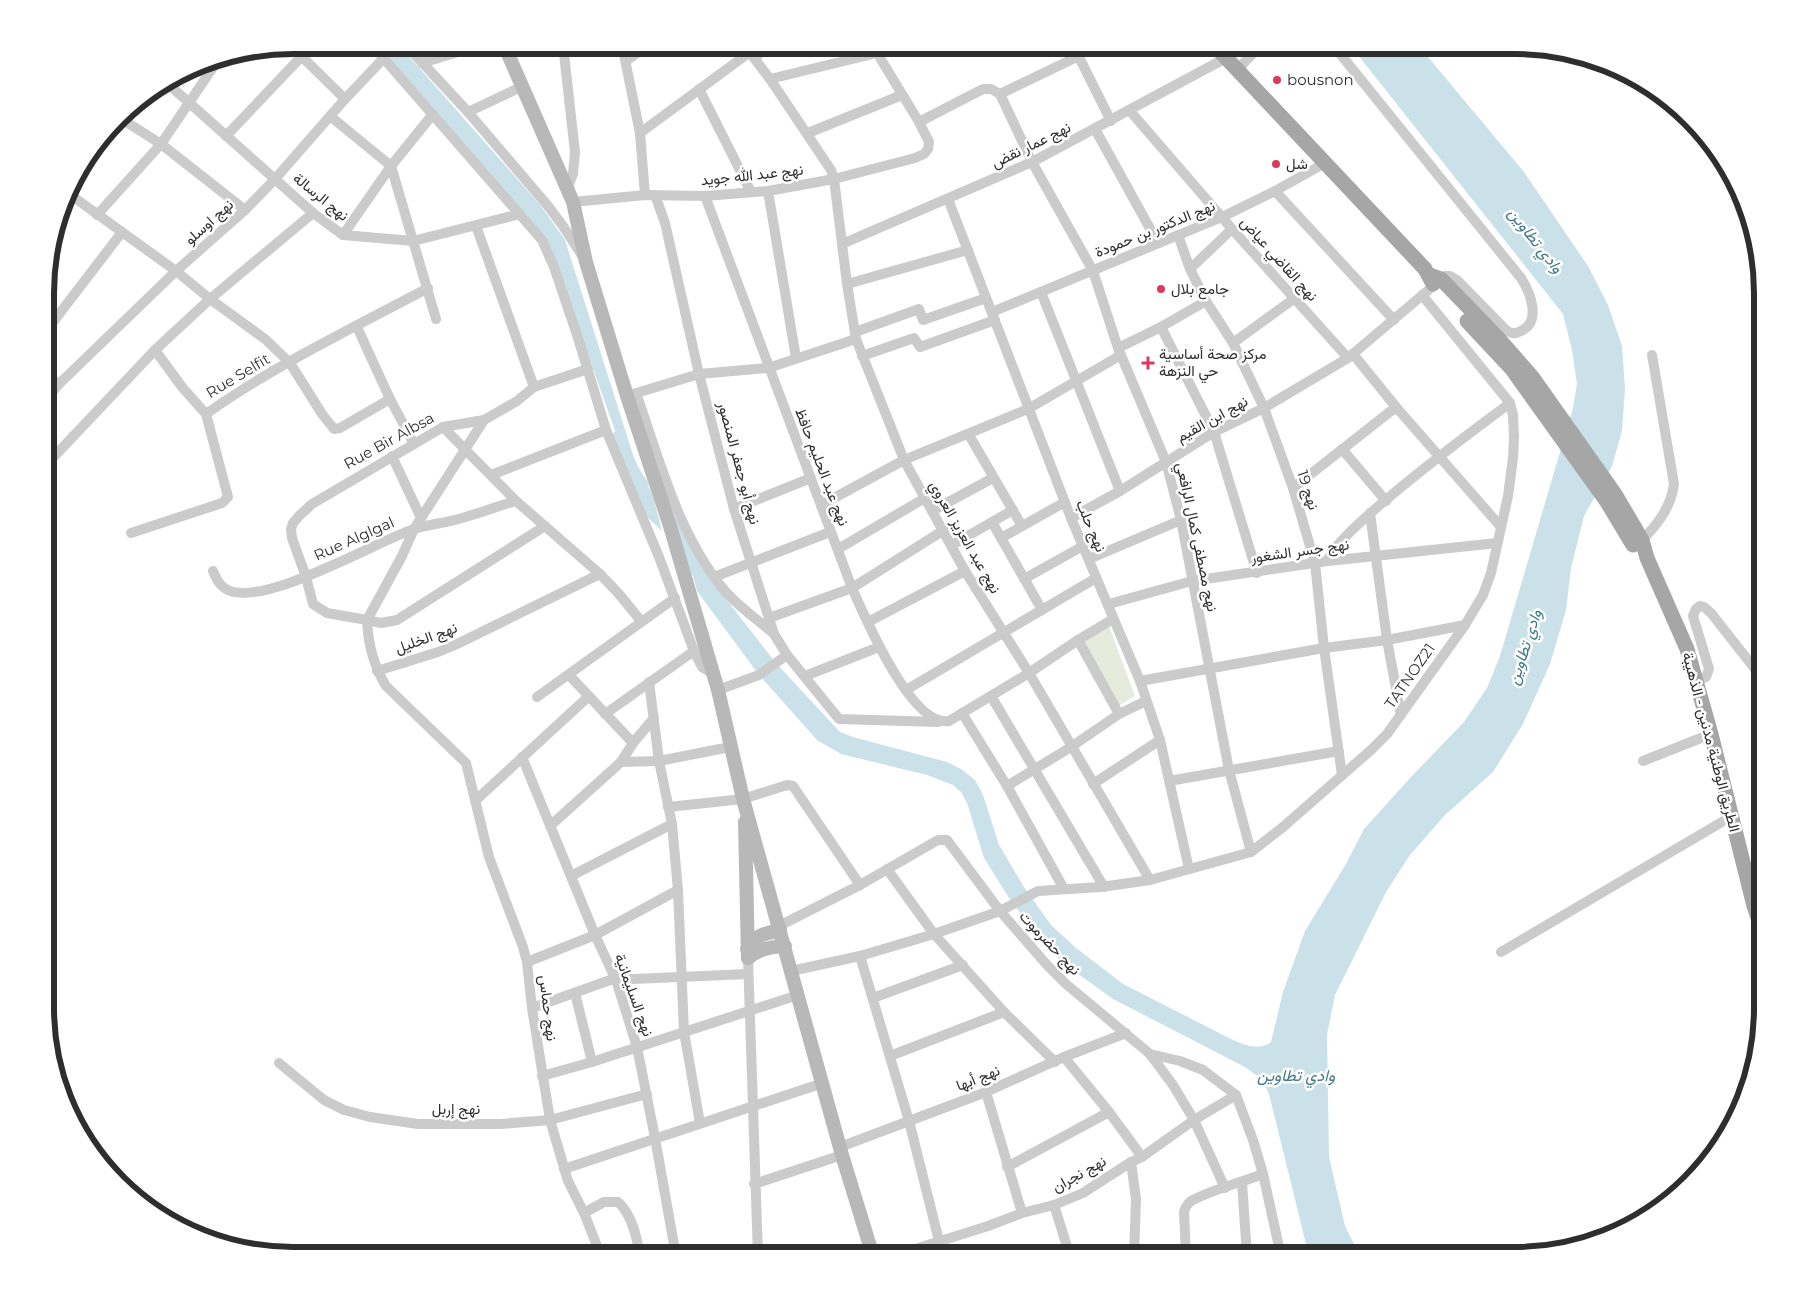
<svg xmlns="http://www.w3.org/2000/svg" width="1808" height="1301" font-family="Montserrat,Vazirmatn,sans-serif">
<rect width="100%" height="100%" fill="#fff"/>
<!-- green -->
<polygon fill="#e6ebdd" points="1109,626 1135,696 1118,706 1081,642"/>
<!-- water -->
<g fill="#cae1e9">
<polygon points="376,45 399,45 541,206 565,240 634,458 653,496 662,531 645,515 553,256"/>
<path d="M1350,45H1418L1524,172L1588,266L1608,305L1622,346L1625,389L1622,431L1612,466L1584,516L1571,568L1566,610L1550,664L1523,724L1493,772L1445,815L1410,855L1386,892L1335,995L1327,1035L1329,1157L1345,1226L1360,1256H1309L1269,1094L1263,1080L1245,1067L1113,999L1063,963L1038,937L1009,898L984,858L967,803L961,792L953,785L927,775L841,754L817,740L759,675L697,591L693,576L687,568L674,516L712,581L775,662L840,732L853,737L947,762L961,769L975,780L983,795L999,845L1024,887L1051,925L1075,947L1123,984L1229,1038C1242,1044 1258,1052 1271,1042L1283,992L1305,931L1346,864L1364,829L1410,778L1464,722L1487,688L1500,656L1573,408L1577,384L1572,350L1563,314Z"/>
</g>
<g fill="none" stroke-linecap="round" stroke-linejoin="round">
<!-- river -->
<polyline stroke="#cae1e9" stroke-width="15" points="619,438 628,467 641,485"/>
<!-- street -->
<g stroke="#cbcbcb" stroke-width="10">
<polyline points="290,45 345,99"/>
<polyline points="372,45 542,240 554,267 578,338 606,430 659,557 694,651 702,667 713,674"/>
<polyline points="406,45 468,112 548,206 563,226 583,257"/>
<polyline points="563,45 575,152 573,174 567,189"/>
<polyline points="622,45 640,133 645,195"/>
<polyline points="744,45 770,79 831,170 834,179 847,284 856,339 904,460 965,571 1029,673 1150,880"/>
<polyline points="1073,45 1111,121"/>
<polyline points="755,58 768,45"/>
<polyline points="626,61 649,45"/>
<polyline points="422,63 481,45"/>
<polyline points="1237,70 1261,45"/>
<polyline points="770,79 877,53 898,45"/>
<polyline points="167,83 313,213 343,235 413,241 520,214"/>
<polyline points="699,89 751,192"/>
<polyline points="1000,94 1079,56"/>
<polyline points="1130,111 1232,229 1348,358"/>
<polyline points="468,112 521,87"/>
<polyline points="330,116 391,166 436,319"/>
<polyline points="120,118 161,144 245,210"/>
<polyline points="919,122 983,89 991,89 1000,94 1032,162 1093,271 1118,348 1166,462 1181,520 1229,770 1251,852"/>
<polyline points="1095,129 1158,243"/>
<polyline points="640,133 750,52"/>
<polyline points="808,133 902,95"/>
<polyline points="226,136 302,56"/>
<polyline points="768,191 796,358"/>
<polyline points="1275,191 1394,320"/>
<polyline points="68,193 176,271 210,299 265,339 290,363 322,414 334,429 340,428 390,399"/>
<polyline points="655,195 665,223 699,374 734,509 774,634 787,655 839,719 938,722"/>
<path d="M705,196L852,588C865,617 911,727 949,721L1029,673L1078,640L1113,619"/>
<polyline points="948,199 1071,518 1140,681 1160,740 1189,869"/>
<polyline points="573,202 645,195 705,196 768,191 834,179 915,158 924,154 928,149 929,142 919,122 877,53 870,45"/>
<polyline points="97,215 161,144 218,60"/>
<polyline points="476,226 534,387"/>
<polyline points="343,235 391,166 433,114"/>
<polyline points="1178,235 1190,269 1206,301 1233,343 1264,408 1293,488 1315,563 1324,648 1342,775"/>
<polyline points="842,244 1032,162 1226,58"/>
<polyline points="1190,269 1232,229"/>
<polyline points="847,284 968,250"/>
<polyline points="1041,292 1120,491"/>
<polyline points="992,312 1222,217 1275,191 1325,163"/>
<polyline points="357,327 390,399 414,444"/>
<polyline points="1161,327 1214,432 1257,573"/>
<polyline points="47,330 122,232"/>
<polyline points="855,332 919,309 923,320 986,298"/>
<polyline points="1233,343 1295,298"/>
<polyline points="1118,348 1161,327 1206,301"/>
<polyline points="155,350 182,387 206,414"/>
<polyline points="1353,354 1396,407 1501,527"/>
<polyline points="862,356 914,338 920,347 995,320"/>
<path d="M588,369L534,387L517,401L484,420L443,427L312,504L299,516L293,523L291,529L292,538L306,577L313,604L327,613L367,620C368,644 373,665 386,686L466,763L489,857L523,947L527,962L532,1008L550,1120L568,1181L584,1213L601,1256"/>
<polyline points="47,376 59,384"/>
<path d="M636,393C660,461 678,535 725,591C739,607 758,620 774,634"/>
<polyline points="630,395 699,374 768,368 856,339"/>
<polyline points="47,399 59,384 176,271 245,210 275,179 345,99 383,59"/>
<polyline points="484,420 414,529 402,556 367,620 381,623 397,620 545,526"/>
<polyline points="443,427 516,501 600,574 619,594 641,621"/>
<polyline points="969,435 1022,526"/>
<polyline points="1342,449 1386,501"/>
<polyline points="392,456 421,518"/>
<polyline points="47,464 155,350 210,299 313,213"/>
<polyline points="491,475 606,430"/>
<polyline points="1293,488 1396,407"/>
<polyline points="821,505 904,460 1028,409 1121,355"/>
<polyline points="734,509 811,478"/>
<polyline points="932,511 993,478"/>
<polyline points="1370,513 1387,640 1401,715"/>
<path d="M1071,518L1120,491L1214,432L1264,408L1348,358L1445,276H1450L1457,280L1507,331C1513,334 1515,334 1521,331C1542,321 1530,292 1521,278L1333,45"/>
<polyline points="992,522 1042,610"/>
<path d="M131,533L222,503L228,497L206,414C275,365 353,328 428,288"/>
<polyline points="1001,538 1065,502"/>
<path d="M1642,540C1658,524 1671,507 1674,484L1652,355"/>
<polyline points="952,545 1013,510"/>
<polyline points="838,549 925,498"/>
<polyline points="1089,559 1181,520"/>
<path d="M1328,561C1329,537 1483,423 1510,403"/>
<path d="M213,571C216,578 219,585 226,589C260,610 377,541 414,529C430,524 446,523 462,518C480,513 498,506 516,501"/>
<polyline points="714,577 830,532"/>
<polyline points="1024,579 1083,546"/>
<polyline points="1109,604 1192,581 1328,561 1497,543"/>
<polyline points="769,618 852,588 944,530"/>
<polyline points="868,622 965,571"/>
<polyline points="1078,640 1119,714"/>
<polyline points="377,671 438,652 455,645 600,574"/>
<polyline points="569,675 633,743"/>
<polyline points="805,676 879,647"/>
<polyline points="1140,681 1324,648 1387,640 1465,625"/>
<polyline points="1696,681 1706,677 1709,669 1693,616 1696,609 1700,606 1704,607 1711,613 1762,678"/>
<polyline points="649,682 659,761 672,824 678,890 684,1032 700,1123"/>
<polyline points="718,690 759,675 787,655"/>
<polyline points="906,690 1096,578"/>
<polyline points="991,696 1104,887"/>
<polyline points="537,697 675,598"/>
<polyline points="962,713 1007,786 1064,889"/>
<polyline points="605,714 694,651"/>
<polyline points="522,757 595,935 616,980 637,1047 655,1138 676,1256"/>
<polyline points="1643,761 1711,734"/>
<polyline points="621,762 659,761 730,747"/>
<polyline points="1169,781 1339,751"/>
<polyline points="1093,784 1160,740"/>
<polyline points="1007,786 1071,747 1119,714 1146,701"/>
<polyline points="475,801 588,697"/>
<polyline points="668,807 743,799 787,785 793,786 860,885"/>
<polyline points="550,826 621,762 633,743 654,718"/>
<polyline points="887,869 934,934 1004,1012 1055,1062"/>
<polyline points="571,876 672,824"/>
<polyline points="1751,894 1762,886"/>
<polyline points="779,926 860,885 931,844 938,840 947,840 1000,911 1047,965 1066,984 1150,1054 1173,1085 1194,1120 1225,1188"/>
<polyline points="1501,952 1732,816"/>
<polyline points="860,956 909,1121 939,1241"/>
<polyline points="748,958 758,1256"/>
<polyline points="527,962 595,935 678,890"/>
<polyline points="791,971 860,956 934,934 1000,911 1038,891 1101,887 1150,880 1251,852 1283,827 1371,750 1387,734 1465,625 1483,595 1491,573 1508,496 1513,458 1514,437 1513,415 1510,403 1422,295"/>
<polyline points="575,993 592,1062"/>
<polyline points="873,998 963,965"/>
<polyline points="532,1008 610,980 748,974"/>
<polyline points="1150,1054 1180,1061 1203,1070 1236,1095 1253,1140 1263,1174 1281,1256"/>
<polyline points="890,1056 1004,1012"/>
<polyline points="1064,1057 1109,1112 1142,1157"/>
<polyline points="279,1063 324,1100 344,1110 370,1117 418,1124 500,1124 550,1120 647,1094"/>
<polyline points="542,1076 592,1062 798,995"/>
<polyline points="986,1092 1022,1213"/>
<polyline points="840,1147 986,1092 1064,1057 1126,1033"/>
<polyline points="1131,1162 1136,1199 1134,1256"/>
<polyline points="1007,1167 1109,1112"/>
<polyline points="564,1169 823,1083"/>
<polyline points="1242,1182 1247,1256"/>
<polyline points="754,1184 842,1155"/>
<polyline points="1054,1205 1070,1256"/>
<path d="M584,1213L604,1202H618C632,1214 637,1238 640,1256"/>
<polyline points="676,1255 762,1256"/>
<polyline points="893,1256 988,1226 1022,1213 1054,1205 1083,1193 1131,1162 1142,1157 1194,1120 1236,1095"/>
<path d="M1186,1256L1184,1211C1186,1207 1187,1204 1191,1201C1213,1189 1240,1183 1263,1174"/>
</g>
<!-- secondary -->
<g stroke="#b8b8b8" stroke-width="14">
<polyline points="504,45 573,202 586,262 627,396 670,526 718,690 743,799 842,1155 873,1256"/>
<polyline points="745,822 748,958"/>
<path d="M747,949C756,934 764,934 780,930"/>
<path d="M748,958C759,949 770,947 785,946"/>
</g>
<!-- primary -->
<g stroke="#a6a6a6" stroke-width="15">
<polyline points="1214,45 1425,269 1433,284"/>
<polyline points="1430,275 1441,279 1498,338 1533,378 1615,494 1642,540 1647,558 1687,649 1711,734 1754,906 1762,930"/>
<polyline points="1467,321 1511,368 1607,502 1633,545"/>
</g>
</g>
<!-- markers -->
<g fill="#db3a5c" stroke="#fff" stroke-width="2">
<circle cx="1277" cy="80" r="5"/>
<circle cx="1276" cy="164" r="5"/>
<circle cx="1161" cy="289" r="5"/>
<path d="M1145.5 355.5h5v5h5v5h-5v5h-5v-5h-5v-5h5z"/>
</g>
<g text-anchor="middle" stroke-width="5" stroke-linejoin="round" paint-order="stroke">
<!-- poi labels -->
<g font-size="15" fill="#2e2e2e" stroke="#fff" text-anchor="start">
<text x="1287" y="85">bousnon</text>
<text x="1286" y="169">شل</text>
<text x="1171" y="294">جامع بلال</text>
<text x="1159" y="359">مركز صحة أساسية<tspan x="1159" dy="17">حي النزهة</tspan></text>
</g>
<!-- street labels -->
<g font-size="15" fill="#2e2e2e" stroke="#fff">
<text transform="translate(1031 145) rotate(-26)" y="5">نهج عمار نقض</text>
<text transform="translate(752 175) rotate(-6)" y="5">نهج عبد الله جويد</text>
<text transform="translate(321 197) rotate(39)" y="5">نهج الرسالة</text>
<text transform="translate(209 222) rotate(-42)" y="5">نهج اوسلو</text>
<text transform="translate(1155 229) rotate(-22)" y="5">نهج الدكتور بن حمودة</text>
<text transform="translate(1279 259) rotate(48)" y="5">نهج القاضي عياض</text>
<text transform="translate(238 376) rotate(-31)" y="5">Rue Selfit</text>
<text transform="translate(1212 419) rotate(-29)" y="5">نهج ابن القيم</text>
<text transform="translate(389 441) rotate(-29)" y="5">Rue Bir Albsa</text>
<text transform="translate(739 463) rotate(75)" y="5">نهج أبو جعفر المنصور</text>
<text transform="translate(822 467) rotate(69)" y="5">نهج عبد الحليم حافظ</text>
<text transform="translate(1308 490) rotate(72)" y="5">نهج 19</text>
<text transform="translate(1091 526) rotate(67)" y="5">نهج حلب</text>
<text transform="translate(965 537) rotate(60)" y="5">نهج عبد العزيز العروي</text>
<text transform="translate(1197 537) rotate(78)" y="5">نهج مصطفى كمال الرافعي</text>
<text transform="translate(354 539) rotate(-24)" y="5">Rue Alglgal</text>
<text transform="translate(1300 551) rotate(-8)" y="5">نهج جسر الشغور</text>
<text transform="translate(426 638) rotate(-20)" y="5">نهج الخليل</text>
<text transform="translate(1410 676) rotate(-55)" y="5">TATNOZ21</text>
<text transform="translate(1711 742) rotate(75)" y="5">الطريق الوطنية مدنين - الذهيبة</text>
<text transform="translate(1050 943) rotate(47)" y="5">نهج حضرموت</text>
<text transform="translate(634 995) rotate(70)" y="5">نهج السليمانية</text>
<text transform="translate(548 1008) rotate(83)" y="5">نهج حماس</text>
<text transform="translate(978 1078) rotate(-22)" y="5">نهج أبها</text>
<text x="456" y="1114">نهج إربل</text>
<text transform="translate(1079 1174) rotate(-29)" y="5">نهج نجران</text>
</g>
<!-- water labels -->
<g font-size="16" font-style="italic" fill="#41798b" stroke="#fff">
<text transform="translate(1536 240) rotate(52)" y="6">وادي تطاوين</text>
<text transform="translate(1524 647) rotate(-72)" y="6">وادي تطاوين</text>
<text x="1296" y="1081">وادي تطاوين</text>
</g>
</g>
<!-- crop -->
<path d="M0 0H1808V1301H0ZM293 54H1515A239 239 0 0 1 1754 293V1008A239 239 0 0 1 1515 1247H293A239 239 0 0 1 54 1008V293A239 239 0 0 1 293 54Z" fill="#fff" fill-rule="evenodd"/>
<path fill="none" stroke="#2e2e2e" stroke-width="6" d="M293 54H1515A239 239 0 0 1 1754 293V1008A239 239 0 0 1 1515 1247H293A239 239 0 0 1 54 1008V293A239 239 0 0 1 293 54Z"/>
</svg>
